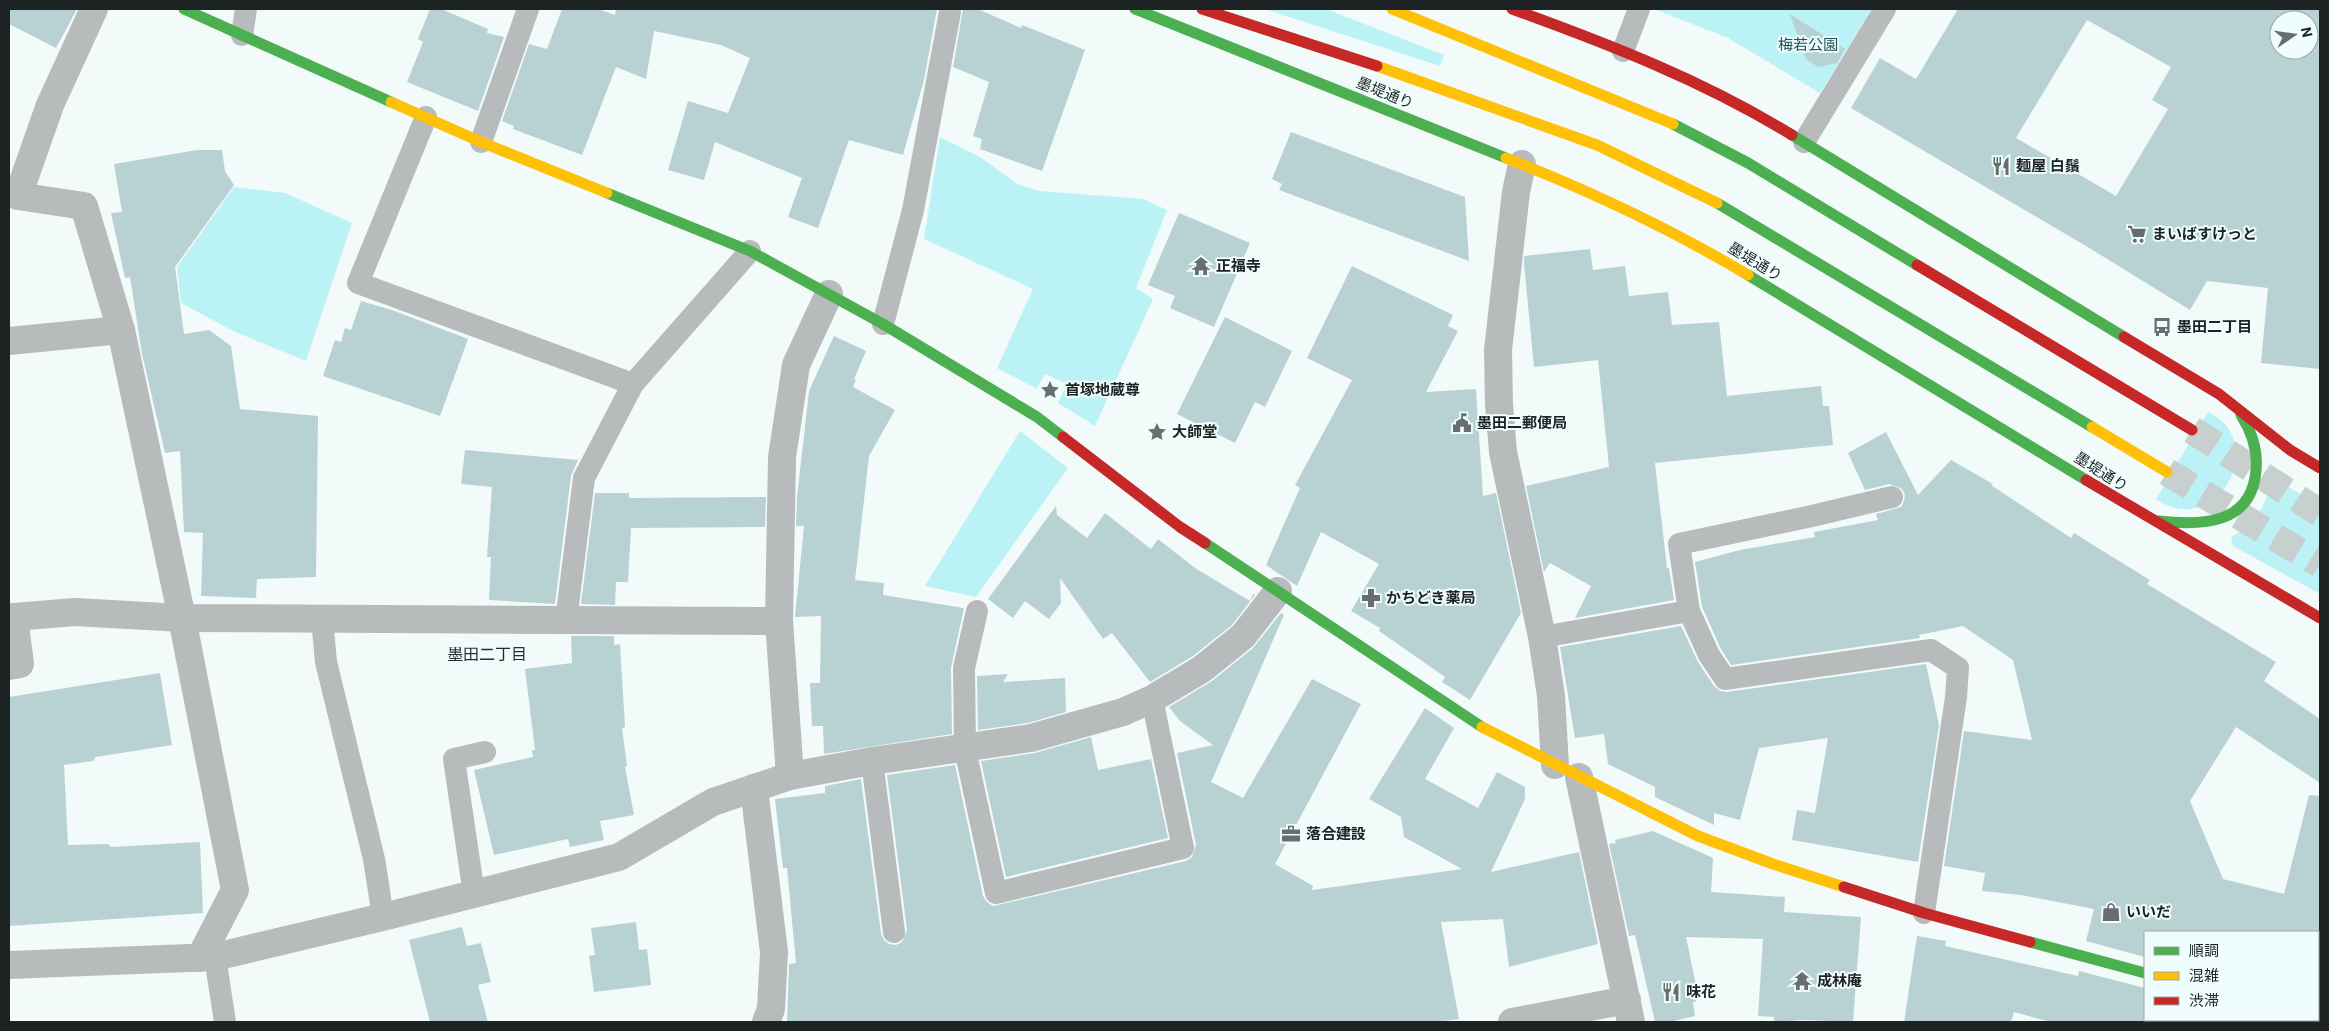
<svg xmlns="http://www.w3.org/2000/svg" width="2329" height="1031" font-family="Roboto,'Noto Sans JP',sans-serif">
<rect width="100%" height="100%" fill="#f3fafa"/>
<!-- green -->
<g fill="#bbf2f5">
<polygon points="1265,9 1326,9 1444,55 1440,66"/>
<polygon points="1654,9 1872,9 1820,93 1728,38"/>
<polygon points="940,137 980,157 1019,185 1040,191 1143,199 1167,210 1136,288 1153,299 1095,426 1058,403 1067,384 1045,374 1037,389 997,368 1033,289 924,239"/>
<polygon points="234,187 285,193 352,223 306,361 233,331 181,303 177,267"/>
<path d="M2208,412C2272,443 2215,541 2156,499Z"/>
<polygon points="1020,431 1068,468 976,597 925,586"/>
<path d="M2280,482L2320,505V594L2233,546L2231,538C2242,530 2252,523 2260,511C2266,502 2269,486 2280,482Z"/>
</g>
<!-- building -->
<g fill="#b8d2d4" fill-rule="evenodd">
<polygon points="9,9 77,9 56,48 9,24"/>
<polygon points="430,9 441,9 488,29 487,33 504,37 478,111 407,82 423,42 418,39"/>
<polygon points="562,9 598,9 615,15 616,9 937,9 924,80 903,155 849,140 818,228 788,217 802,178 715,142 704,180 668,170 688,101 728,113 750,58 721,45 654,31 646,79 616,67 582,155 513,129 514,126 502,121 529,44 547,49"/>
<polygon points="963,9 978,9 1021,28 1022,25 1085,50 1042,171 980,149 982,139 973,136 989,82 953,67"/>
<path d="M1958,9H2320V369L2261,363L2268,288L2207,281L2190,310L2086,246L1851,108L1880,58L1916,79ZM2087,20L2171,67L2152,100L2168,109L2116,196L2016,138ZM2279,20H2309V50H2279Z"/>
<polygon points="1790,14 1845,49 1837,63 1818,67 1806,59"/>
<polygon points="1291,132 1465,197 1469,261 1279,190 1282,184 1272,179"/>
<polygon points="197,150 222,150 225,171 234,185 175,267 184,334 209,330 231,346 240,409 318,416 316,577 257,579 256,598 201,596 203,533 184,532 180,451 165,453 142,354 130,277 125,278 111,213 122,212 114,164"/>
<polygon points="1179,213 1250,243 1214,327 1170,308 1175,296 1148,285"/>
<polygon points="1590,249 1593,270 1625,266 1629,296 1668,292 1672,325 1719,322 1727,396 1821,386 1823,406 1829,406 1833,445 1655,463 1667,568 1669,568 1674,600 1575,618 1591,586 1550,563 1544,572 1526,486 1609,467 1598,360 1534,367 1524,264 1524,256"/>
<polygon points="1352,266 1453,315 1448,326 1458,331 1426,392 1476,389 1483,496 1496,493 1521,613 1470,700 1442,682 1445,677 1379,631 1380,628 1351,611 1379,564 1321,532 1297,586 1266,565 1300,488 1295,485 1352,380 1307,358"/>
<polygon points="361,301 392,310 468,339 440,416 323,376 335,340 341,342 345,328 351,330"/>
<polygon points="1225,317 1292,351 1265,407 1255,402 1235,443 1177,414"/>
<polygon points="834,336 866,351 854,379 856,380 853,387 895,410 869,456 855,580 884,583 883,595 964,608 951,668 952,734 824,754 823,726 812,726 810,683 820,683 821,616 795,617 804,526 796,526 797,497 809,391"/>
<polygon points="1886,432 1918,495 1951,460 1993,484 1991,485 2071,538 2074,533 2119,561 2150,580 2147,584 2276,662 2264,681 2320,719 2320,783 2236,727 2190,801 2223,879 2284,894 2309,795 2320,796 2320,932 2145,932 2145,957 2086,941 2094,909 2021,895 1982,891 1985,873 1944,866 1964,731 2032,740 2013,660 1963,626 1919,635 1920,638 1731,665 1721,649 1702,607 1695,562 1740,550 1815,537 1814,532 1878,520 1876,514 1901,507 1904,501 1905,494 1901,488 1889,484 1865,490 1848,453"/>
<polygon points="465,450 578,460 571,476 555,604 489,600 491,557 487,557 492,487 461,484"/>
<polygon points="595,493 629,493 629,498 766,497 765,527 631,528 628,582 616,582 615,605 581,604"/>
<polygon points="1056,506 1057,515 1087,538 1105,513 1151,549 1158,539 1195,568 1250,601 1253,594 1255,595 1232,625 1193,656 1150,682 1112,633 1103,639 1060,578 1061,603 1049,619 1025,601 1013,618 988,599"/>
<polygon points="1281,613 1284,615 1211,782 1243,798 1312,679 1361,704 1275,864 1313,886 1312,890 1462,869 1404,837 1401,817 1369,799 1425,708 1454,728 1425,779 1478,808 1497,772 1525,787 1525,799 1491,872 1579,852 1598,944 1509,967 1503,919 1441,922 1459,1019 1437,1022 787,1022 789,964 796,963 787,868 783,868 775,799 825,793 825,786 861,779 881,934 884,940 889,944 896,945 902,942 907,930 887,775 955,765 983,896 987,902 993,906 1186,861 1192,857 1196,845 1177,753 1213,745 1180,721 1169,707 1212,681 1253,648"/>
<polygon points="1681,626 1698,662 1714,686 1720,691 1727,692 1926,664 1939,725 1918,862 1792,840 1797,810 1815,813 1828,738 1759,748 1740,820 1714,813 1714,825 1655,797 1655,787 1608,764 1604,734 1575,738 1560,647"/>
<polygon points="571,636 614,636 614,645 620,644 625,727 622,728 627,766 625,767 634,815 600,821 604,840 570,847 568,839 494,855 474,770 533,757 532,750 535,750 525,669 572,663"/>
<polygon points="160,673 172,745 96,757 93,761 64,765 68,845 108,844 111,847 200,842 203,913 9,926 9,697"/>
<polygon points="1008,674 1003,682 1065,678 1066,712 1028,723 978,730 977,676"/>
<polygon points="1091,737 1098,770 1151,759 1168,838 1006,877 981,761 1035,753"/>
<polygon points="1653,831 1713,858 1711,892 1785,897 1784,912 1861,917 1853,1022 1803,1020 1774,1022 1774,1017 1758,1016 1763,939 1686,937 1697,990 1693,991 1696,1002 1693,1002 1695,1016 1670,1022 1655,1022 1635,935 1629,936 1609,844 1616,843 1615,840"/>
<polygon points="636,922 639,950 647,949 651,985 594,992 589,956 595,955 591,928"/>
<polygon points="462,927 467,946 481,943 491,982 478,985 488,1022 430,1022 409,940"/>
<polygon points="1917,936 1946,941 1945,946 2078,976 2079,971 2145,988 2145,1022 2050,1022 2014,1012 2011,1022 1904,1022"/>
</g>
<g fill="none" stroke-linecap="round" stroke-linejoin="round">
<!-- secondary-tunnel -->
<g stroke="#c8cfcf" stroke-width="28" stroke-dasharray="28 14" stroke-linecap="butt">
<polyline points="2192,430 2320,513"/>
<polyline points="2167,472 2320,564"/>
</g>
<!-- lane -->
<g stroke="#b8bbbb" stroke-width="22">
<polyline points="242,35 246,9"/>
<polyline points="1623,51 1639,9"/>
<polyline points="426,117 358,283 633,384 750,251"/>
<polyline points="481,142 528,9"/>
<polyline points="1804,142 1885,9"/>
<polyline points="883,324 913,210 950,12"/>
<polyline points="977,611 964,668 965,749 996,893 1183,848 1152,699"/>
<polyline points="1689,611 1679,544 1812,516 1892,497"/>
<polyline points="322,619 326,662 374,859 383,917"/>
<polyline points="566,621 584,478 633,384"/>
<polyline points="1542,637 1689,611 1709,655 1725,679 1931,650 1958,668 1956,697 1924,913"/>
<polyline points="872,761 894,932"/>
<polyline points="474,894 454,759 485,752"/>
<polyline points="215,957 225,1022"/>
</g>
<!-- street -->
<g stroke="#b8bbbb" stroke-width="28">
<polyline points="94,9 50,105 18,196 84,206 121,330 182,618 235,890 200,958"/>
<polyline points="1522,164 1516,192 1498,350 1499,404 1503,452 1542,637 1551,696 1555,765"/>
<polyline points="9,341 121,330"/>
<polyline points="9,666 20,664 14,617 75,612 182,618 779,621"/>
<polyline points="790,776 779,621 782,457 796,365 829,294"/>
<polyline points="1579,777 1631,1022"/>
<polyline points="754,788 774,952 771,1009 766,1022"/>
<polyline points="9,965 215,957 383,917 619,857 713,802 790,776 872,761 1031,738 1123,712 1152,699 1202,669 1243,636 1278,591"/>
<polyline points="1512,1022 1627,1000"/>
</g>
<!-- fast -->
<g stroke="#4caf50" stroke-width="11">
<polyline points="184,9 391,102"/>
<polyline points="1135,9 1506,158"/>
<polyline points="1673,124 1748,163 1917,265"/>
<polyline points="1792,135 2124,337"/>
<polyline points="607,193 750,251 883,324 1037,417 1063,437"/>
<polyline points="1717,203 2092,427"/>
<polyline points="1748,275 2086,480"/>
<path d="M2159,521C2203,526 2252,524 2256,470C2258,449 2252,432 2241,415"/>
<polyline points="1205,543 1482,727"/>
<polyline points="2030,942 2145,973"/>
<polyline points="2315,1020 2320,1021"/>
</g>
<!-- slow -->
<g stroke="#ffc107" stroke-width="11">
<polyline points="1392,9 1673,124"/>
<polyline points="1377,66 1597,145 1717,203"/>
<polyline points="391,102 481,142 607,193"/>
<path d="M1506,158C1590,191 1671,229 1748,275"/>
<polyline points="2092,427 2167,472"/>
<polyline points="1482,727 1698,836 1773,864 1844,887"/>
</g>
<!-- jam -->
<g stroke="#c62828" stroke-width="11">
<polyline points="1202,9 1377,66"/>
<path d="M1512,9C1609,44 1704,81 1792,135"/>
<polyline points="1917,265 2192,430"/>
<polyline points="2124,337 2219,394 2290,450 2320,468"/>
<polyline points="1063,437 1180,527 1205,543"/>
<polyline points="2086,480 2320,618"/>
<polyline points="1844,887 1924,913 2030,942"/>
</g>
</g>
<!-- icons -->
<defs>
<g id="restaurant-bare" transform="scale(1.5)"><path d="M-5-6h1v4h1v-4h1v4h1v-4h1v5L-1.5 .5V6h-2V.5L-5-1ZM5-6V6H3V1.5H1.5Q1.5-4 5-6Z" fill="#686e6e" stroke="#f0fdfd" stroke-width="2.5" paint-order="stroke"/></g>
<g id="supermarket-bare" transform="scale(1.5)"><path d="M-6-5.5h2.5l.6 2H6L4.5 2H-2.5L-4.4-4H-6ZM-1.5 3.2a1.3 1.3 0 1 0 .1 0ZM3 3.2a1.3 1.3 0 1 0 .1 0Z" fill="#686e6e" stroke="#f0fdfd" stroke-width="2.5" paint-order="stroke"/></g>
<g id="temple-bare" transform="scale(1.5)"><path d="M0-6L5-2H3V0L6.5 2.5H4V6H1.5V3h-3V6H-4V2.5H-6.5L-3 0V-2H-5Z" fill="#686e6e" stroke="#f0fdfd" stroke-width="2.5" paint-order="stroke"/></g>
<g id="bus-bare" transform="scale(1.5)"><path d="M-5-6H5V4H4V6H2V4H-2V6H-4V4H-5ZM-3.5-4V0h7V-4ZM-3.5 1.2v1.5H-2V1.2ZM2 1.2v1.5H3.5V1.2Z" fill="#686e6e" stroke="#f0fdfd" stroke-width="2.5" paint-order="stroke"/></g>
<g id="sight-bare" transform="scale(1.5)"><path d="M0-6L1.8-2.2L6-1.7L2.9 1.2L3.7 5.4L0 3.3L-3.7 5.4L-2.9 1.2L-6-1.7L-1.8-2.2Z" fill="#686e6e" stroke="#f0fdfd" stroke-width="2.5" paint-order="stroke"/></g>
<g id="civic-bare" transform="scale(1.5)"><path d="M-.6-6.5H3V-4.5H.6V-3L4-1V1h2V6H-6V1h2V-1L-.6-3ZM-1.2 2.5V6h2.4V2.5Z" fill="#686e6e" stroke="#f0fdfd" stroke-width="2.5" paint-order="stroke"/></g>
<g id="pharmacy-bare" transform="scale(1.5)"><path d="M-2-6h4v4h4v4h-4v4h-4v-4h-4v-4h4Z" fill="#686e6e" stroke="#f0fdfd" stroke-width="2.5" paint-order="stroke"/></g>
<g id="office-bare" transform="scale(1.5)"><path d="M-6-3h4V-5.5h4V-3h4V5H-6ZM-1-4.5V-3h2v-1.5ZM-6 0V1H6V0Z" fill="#686e6e" stroke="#f0fdfd" stroke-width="2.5" paint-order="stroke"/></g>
<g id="shop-bare" transform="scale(1.5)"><path d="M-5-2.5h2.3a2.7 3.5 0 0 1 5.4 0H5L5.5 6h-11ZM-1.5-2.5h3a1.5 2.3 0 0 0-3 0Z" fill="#686e6e" stroke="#f0fdfd" stroke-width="2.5" paint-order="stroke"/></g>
</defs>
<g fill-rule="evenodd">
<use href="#restaurant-bare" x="2001" y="166"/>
<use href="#supermarket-bare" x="2137" y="234"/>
<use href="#temple-bare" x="1201" y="266"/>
<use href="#bus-bare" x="2162" y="327"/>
<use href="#sight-bare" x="1050" y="390"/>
<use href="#civic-bare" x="1462" y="423"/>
<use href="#sight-bare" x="1157" y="432"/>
<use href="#pharmacy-bare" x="1371" y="598"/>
<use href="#office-bare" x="1291" y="834"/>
<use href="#shop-bare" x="2111" y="912"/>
<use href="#temple-bare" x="1802" y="981"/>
<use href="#restaurant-bare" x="1671" y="992"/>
</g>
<g text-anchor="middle" stroke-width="4" stroke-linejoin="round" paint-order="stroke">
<!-- park labels -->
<g font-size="15" fill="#1d5255" stroke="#f0fdfd">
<text x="1808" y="50">梅若公園</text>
</g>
<!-- street labels -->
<g font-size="15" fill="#1d2222" stroke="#f0fdfd">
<text transform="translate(1385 93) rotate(22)" y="5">墨堤通り</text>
<text transform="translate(1755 262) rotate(31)" y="5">墨堤通り</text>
<text transform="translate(2101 472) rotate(32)" y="5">墨堤通り</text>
</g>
<!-- poi labels -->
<g font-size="15" font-weight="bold" fill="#1d2222" stroke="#f0fdfd" text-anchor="start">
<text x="2016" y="171">麺屋 白鬚</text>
<text x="2152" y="239">まいばすけっと</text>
<text x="1216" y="271">正福寺</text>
<text x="2177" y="332">墨田二丁目</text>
<text x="1065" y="395">首塚地蔵尊</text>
<text x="1477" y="428">墨田二郵便局</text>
<text x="1172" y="437">大師堂</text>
<text x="1386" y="603">かちどき薬局</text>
<text x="1306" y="839">落合建設</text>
<text x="2126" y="917">いいだ</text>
<text x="1817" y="986">成林庵</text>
<text x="1686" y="997">味花</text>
</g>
<!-- neighbourhood labels -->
<g font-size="16" fill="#252f30" stroke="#f0fdfd">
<text x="487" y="660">墨田二丁目</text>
</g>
</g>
<!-- border -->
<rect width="2329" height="1031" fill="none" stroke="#1d2222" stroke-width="20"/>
<!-- legend -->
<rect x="2144" y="931" width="175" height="90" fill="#f0fdfd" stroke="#9ca5a5"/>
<rect x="2154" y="947" width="25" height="8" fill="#4caf50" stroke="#9ca5a5"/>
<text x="2189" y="956" font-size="15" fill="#1d2222">順調</text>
<rect x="2154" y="972" width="25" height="8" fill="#ffc107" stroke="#9ca5a5"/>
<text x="2189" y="981" font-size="15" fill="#1d2222">混雑</text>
<rect x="2154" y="997" width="25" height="8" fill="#c62828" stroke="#9ca5a5"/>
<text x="2189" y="1006" font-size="15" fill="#1d2222">渋滞</text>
<!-- north arrow -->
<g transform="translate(2294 35) rotate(77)"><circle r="24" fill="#f0fdfd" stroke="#9ca5a5"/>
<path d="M0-4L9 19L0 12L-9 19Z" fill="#686e6e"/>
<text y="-8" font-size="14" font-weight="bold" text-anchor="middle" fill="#1d2222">N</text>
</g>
</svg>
